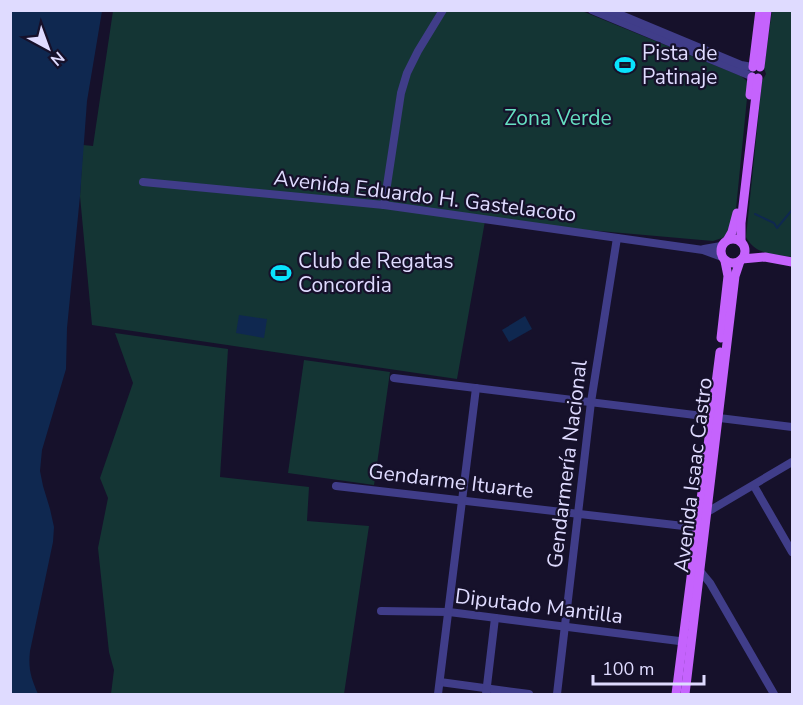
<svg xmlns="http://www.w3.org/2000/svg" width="803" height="705" font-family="'Nunito Sans',sans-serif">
<rect width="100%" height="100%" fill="#16112b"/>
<!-- green -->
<g fill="#143534">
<polygon points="113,11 582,11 741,76 747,81 748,88 735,219 725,237 713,241 485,221 457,379 92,325 80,196 83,145 93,146"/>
<path d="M772,11H792V257C774,254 755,255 746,237L762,81L766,74L764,68Z"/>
<polygon points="115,333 228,349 220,477 309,487 307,521 369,526 344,694 111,694 114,670 109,652 98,548 108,498 100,478 133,383"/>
<polygon points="304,360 390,372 374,485 288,473"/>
</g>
<!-- water -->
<g fill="#0f2850">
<path d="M10,11H102L87,101L80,196L67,328L66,369L42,450L40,471L43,486L50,509L54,527L53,542L30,651C28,669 31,678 38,694H10Z"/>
<polygon points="239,315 267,319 264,338 236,333"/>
<polygon points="525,316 532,329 509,342 502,330"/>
</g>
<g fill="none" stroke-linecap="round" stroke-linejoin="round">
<!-- stream -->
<polyline stroke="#0f2850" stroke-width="2" points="755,214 774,223 777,228 792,210"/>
<!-- minor -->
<g stroke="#403d89" stroke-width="8">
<polyline points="592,10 751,76"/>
<polyline points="609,10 741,65 752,67"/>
<polyline points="143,182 384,205 703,250 722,257"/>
<polyline points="384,205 401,93 407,73 418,51 443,10"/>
<polyline points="704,249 721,246"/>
<polyline points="394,378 792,427"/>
<polyline points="336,486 701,528"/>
<polyline points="754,486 792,552"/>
<polyline points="704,514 792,462"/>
<polyline points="700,571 710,583 774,694"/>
<polyline points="381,611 449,612 687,642"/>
<polyline points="440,682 529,694"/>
<polyline points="438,694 476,388"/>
<polyline points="486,694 495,618"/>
<polyline points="557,694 591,402 617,238"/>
</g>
<!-- major -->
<g stroke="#c563fd" stroke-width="9">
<polyline points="753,67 760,10"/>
<polyline points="760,67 767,10"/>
<polyline points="750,95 752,77"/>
<circle cx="733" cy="251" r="12"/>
<polyline points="728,239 732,232 737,213"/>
<polyline points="741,242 741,223 758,78"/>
<polyline points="742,259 765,257 792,262"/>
<polyline points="721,338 728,276 725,261"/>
<polyline points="676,694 720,352"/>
<polyline points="685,694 735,276 740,261"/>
</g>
</g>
<!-- icons -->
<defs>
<g id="stadium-bare" transform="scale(1.62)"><path d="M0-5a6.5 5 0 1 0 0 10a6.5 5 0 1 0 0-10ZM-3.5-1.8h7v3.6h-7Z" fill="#09e3fd" stroke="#16112b" stroke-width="2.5" paint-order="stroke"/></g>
</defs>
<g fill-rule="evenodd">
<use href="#stadium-bare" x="625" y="65"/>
<use href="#stadium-bare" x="281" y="273"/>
</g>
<g text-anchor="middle" stroke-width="4.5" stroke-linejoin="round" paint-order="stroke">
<!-- poi labels -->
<g font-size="21" fill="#dfdbff" stroke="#16112b" text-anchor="start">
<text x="642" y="60">Pista de<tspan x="642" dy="24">Patinaje</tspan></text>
<text x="298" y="268">Club de Regatas<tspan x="298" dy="24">Concordia</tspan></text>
</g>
<!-- park labels -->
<g font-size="21" fill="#66e0c2" stroke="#16112b">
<text x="558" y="125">Zona Verde</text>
</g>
<!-- street labels -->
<g font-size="21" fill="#dfdbff" stroke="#16112b">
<text transform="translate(425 196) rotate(7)" y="7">Avenida Eduardo H. Gastelacoto</text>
<text transform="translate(567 464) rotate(-83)" y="7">Gendarmería Nacional</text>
<text transform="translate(693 475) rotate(-83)" y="7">Avenida Isaac Castro</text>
<text transform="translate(451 481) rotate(7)" y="7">Gendarme Ituarte</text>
<text transform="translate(539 606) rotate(7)" y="7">Diputado Mantilla</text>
</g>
</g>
<!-- border -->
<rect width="803" height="705" fill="none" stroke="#dfdbff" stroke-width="24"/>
<!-- north arrow -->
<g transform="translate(48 48) rotate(139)" stroke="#16112b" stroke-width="4.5" paint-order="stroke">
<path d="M0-4.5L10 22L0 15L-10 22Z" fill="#dfdbff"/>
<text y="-9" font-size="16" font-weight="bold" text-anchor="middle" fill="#dfdbff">N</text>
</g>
<!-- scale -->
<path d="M593 675v9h111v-9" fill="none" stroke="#dfdbff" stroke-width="3"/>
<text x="602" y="675" font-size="18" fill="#dfdbff" stroke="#16112b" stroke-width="4.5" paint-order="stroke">100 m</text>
</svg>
